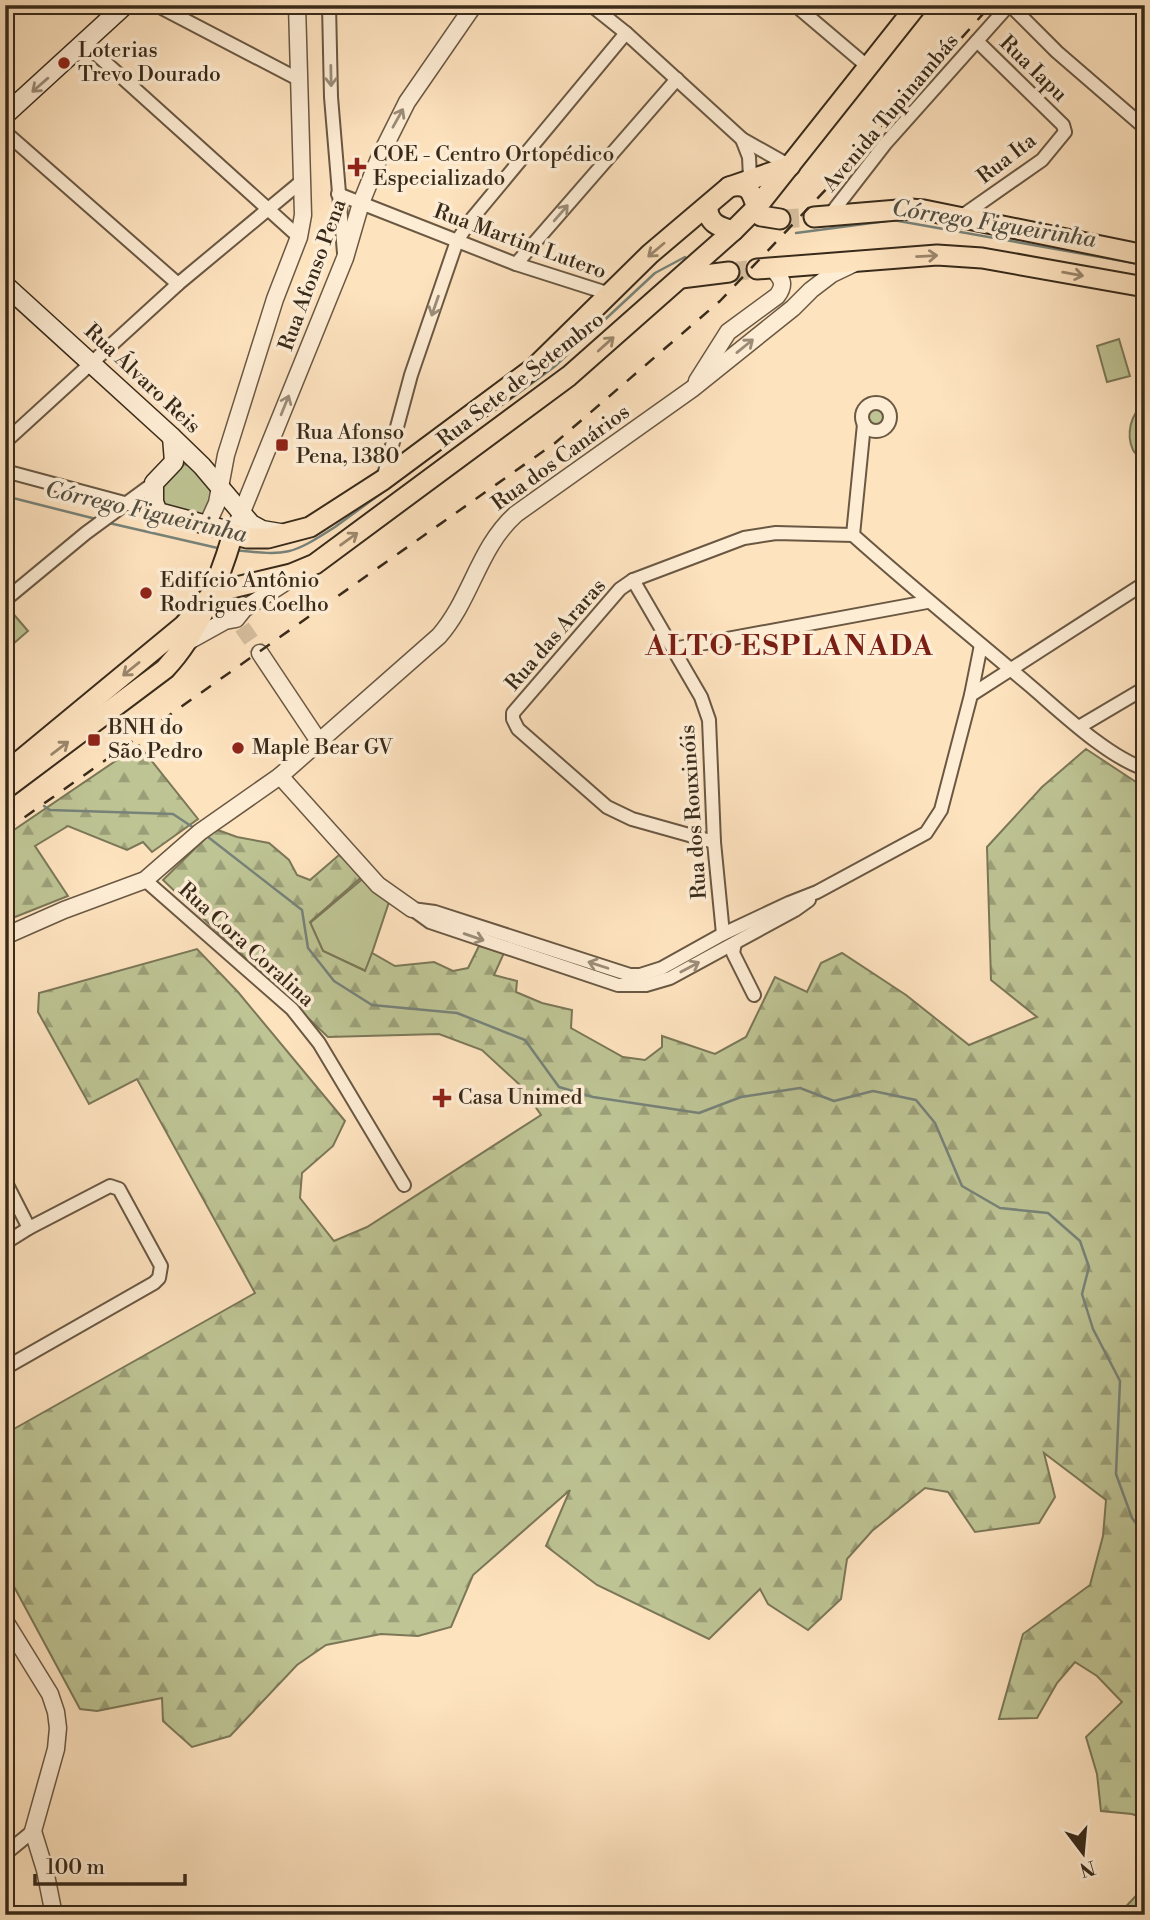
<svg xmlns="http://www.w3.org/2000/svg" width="1150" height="1920" font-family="'Libre Bodoni',serif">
<defs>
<pattern id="forest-firs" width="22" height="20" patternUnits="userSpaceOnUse" patternTransform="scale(1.75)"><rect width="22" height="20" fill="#bec494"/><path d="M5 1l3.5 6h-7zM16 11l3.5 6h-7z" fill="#9b9f78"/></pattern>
</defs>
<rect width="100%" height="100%" fill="#fee3bf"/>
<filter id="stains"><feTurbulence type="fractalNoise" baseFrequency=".00286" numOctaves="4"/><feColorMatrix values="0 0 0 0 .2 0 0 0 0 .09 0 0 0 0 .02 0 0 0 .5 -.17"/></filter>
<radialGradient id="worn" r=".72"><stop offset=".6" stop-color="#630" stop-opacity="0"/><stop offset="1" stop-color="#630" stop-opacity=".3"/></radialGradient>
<g fill="#bec494" stroke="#7b7757" stroke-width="2">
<path d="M1119,339L1130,376L1107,382L1097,346Z"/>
<circle cx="876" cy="417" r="12"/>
<path d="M174,463L197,466L219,489L207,522L156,511L152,492Z"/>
<path d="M10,610L28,631L5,651V614Z"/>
<path d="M366,876L390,899L366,971L323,951L310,923Z"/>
</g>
<g fill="url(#forest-firs)" stroke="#7b7757" stroke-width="2">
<path d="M1145,404V463C1141,459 1136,455 1133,450C1126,435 1130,413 1145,404Z"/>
<path d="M139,745L198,819L152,852L143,842L127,850L68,826L35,846L68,896L5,921V836Z"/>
<path d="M1086,749L1145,788V1819L1132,1814L1101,1811L1097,1774L1086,1737L1122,1702L1097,1676L1075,1662L1057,1683L1037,1718L999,1719L1023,1634L1090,1585L1103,1536L1106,1500L1044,1453L1055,1497L1039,1523L975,1532L948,1492L925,1488L872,1531L847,1559L841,1599L808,1630L768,1604L760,1589L709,1639L597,1585L546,1546L570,1490L473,1575L451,1627L418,1636L381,1634L326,1645L297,1665L230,1736L192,1747L163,1721L162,1698L97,1711L80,1709L5,1570V1434L255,1293L137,1079L89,1104L38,1012L39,993L197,949L238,992L345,1121L333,1146L302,1173L300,1198L334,1241L367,1227L541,1115L521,1086L482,1050L439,1034L328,1037L163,880L215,829L237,837L269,843L289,860L297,875L310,880L339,855L364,875L310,922L323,951L365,971L372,953L395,966L434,962L453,971L468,968L479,946L504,953L494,975L517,981L516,992L542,1003L572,1010L571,1028L623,1057L645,1060L662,1047V1036L715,1054L746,1037L775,977L807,992L821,963L842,953L906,995L969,1045L1037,1017L991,980L987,847L1042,787Z"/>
<path d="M1145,1886V1915H1118Z"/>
</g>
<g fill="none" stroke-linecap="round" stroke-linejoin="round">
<g stroke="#778279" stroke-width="2.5">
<path d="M893,220L1145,265"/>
<path d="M796,233L887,221"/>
<path d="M5,496L96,519"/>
<path d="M109,523L222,549"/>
<path d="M235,550C288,556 291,555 335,527L554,367L655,273L685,257"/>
<path d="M44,806L50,810L173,814L194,828"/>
<path d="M208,837L302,910L308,948L334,981L372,1005L457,1013L525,1040L559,1087L593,1097L699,1113L741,1097L800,1088L834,1101L873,1091L916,1100L935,1123L962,1186L1000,1208L1048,1213L1080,1241L1089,1267L1082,1294L1093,1329L1120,1381L1116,1474L1132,1518L1145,1535"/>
</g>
<path stroke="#d6be9e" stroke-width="16" stroke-dasharray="16 8" stroke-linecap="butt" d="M242,627L260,653"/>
<g stroke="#d6be9e" stroke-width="19" stroke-dasharray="19 10" stroke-linecap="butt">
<path d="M780,219L814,217"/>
<path d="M729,272L757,269"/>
</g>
<defs>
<g id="minor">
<path d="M156,5L298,79"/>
<path d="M329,5L331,97L344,253"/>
<path d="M591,5L626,33L742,139L790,166"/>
<path d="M795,5L867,66"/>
<path d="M1010,5L1057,52L1145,128"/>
<path d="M85,44L299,237"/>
<path d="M5,132L178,284"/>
<path d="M742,139L749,157L750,178"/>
<path d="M338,194L516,264L610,294"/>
<path d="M830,215L885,144L1009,5"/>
<path d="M962,216L1042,160L1065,132L1063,125L977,41"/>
<path d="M516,264L677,79"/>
<circle cx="876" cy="417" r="14"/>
<path d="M5,442L178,284L302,181"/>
<path d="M5,471L158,512"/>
<path d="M383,479L411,375L457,241L470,221L626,33"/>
<path d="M853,535L864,424"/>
<path d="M633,580L701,697L709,720L714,842L723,934"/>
<path d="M5,600L86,533L154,483"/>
<path d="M673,649L927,602"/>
<path d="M971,695L981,645"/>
<path d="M1079,727L1145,688"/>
<path d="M714,842L632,819L607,807L518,729L513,719V713L620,589L633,580L744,538L776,533L853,535C910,586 970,635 1028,684C1060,711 1106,756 1145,769"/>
<path d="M145,880L292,1009L319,1043L404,1185"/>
<path d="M412,909L435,912L630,975H640L662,968L723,934L789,903L817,892L926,833L941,810L971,695L1145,583"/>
<path d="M412,909L430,922L618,985H646L670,978L795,910L809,900"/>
<path d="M735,943L733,953L754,995"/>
<path d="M5,1181L29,1228"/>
<path d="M5,1243L29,1228L110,1186L119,1189L161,1266L159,1278L154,1283L5,1368"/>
<path d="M5,1854L33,1831"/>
</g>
<g id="tertiary">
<path d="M697,381L728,332L777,296C786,284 782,279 773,269"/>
<path d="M207,525L217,503L226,455L275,299L299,237L303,215L297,5"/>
<path d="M233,534L345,258L361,203L380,156L407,102L474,5"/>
<path d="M189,641L225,621L236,619L244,609L295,576"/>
<path d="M260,653L320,743"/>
<path d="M280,776L378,885L412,909"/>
<path d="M5,936L64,910L145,880L200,832L280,776L439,636C472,598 478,548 516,514L692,389L793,308L811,290L832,274L853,264"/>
<path d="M5,1621L50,1694L56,1712L58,1728L56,1749L33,1831L45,1870L54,1915"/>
</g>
<g id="secondary">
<path d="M5,115L125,5"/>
<path d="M5,285L172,437L202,466L251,524L262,530L280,533"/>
<path d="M172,437L174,462L154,483V502L158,512L222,529L233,534"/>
</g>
<g id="primary">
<path d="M729,187C756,181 751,201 761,216L780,219"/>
<path d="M708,206C707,223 719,227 733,231"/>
<path d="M814,217L910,209L924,210L1145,255"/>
<path d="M757,269L937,255L982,258L1145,287"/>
<path d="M681,278L729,272"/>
<path d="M5,773L184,625L209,597L228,589L291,574L315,564L569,376L733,231L756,208L917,5"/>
<path d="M5,789L165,669C199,633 219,581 233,534L247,538H268L310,527L383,480L535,367L650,254L729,187L790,166"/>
</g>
</defs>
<use href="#minor" stroke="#6a5843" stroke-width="16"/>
<use href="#tertiary" stroke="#6a5843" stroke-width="19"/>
<use href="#secondary" stroke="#382a1a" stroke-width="21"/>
<use href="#primary" stroke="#382a1a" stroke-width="23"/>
<use href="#minor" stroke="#feedd5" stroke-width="12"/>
<use href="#tertiary" stroke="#feedd5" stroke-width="16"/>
<use href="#secondary" stroke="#feedd5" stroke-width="18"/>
<use href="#primary" stroke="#fee3bf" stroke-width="19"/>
<path stroke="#382a1a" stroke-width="2.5" stroke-dasharray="12 12" stroke-linecap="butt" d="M5,831L555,443L720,301L833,182L991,5"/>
</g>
<defs><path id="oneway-shaft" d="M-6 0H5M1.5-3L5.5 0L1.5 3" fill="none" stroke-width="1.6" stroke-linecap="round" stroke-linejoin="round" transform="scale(1.75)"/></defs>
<g stroke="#9b8c78">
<use href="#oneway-shaft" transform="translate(331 76) rotate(89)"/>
<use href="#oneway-shaft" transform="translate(40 85) rotate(139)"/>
<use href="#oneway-shaft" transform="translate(398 118) rotate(-61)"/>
<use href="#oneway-shaft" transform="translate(561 213) rotate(-49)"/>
<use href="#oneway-shaft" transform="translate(435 306) rotate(109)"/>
<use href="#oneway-shaft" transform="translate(745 346) rotate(-39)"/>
<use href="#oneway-shaft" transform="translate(285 405) rotate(-68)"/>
<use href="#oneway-shaft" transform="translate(474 937) rotate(19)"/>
<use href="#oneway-shaft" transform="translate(598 965) rotate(-162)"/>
<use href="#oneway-shaft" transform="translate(690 967) rotate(-28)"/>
</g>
<g stroke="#9b866c">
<use href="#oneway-shaft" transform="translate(656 250) rotate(140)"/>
<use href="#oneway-shaft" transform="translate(927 256) rotate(-3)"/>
<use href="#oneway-shaft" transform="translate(1073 274) rotate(10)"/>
<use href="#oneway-shaft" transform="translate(606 344) rotate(-42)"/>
<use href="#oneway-shaft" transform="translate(349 539) rotate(-36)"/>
<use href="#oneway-shaft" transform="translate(131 669) rotate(141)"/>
<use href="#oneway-shaft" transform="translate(60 748) rotate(-37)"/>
</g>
<g fill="#8f2418" stroke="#feedd5" stroke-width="2.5">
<circle cx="64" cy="63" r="7"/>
<path d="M353.5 156.5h7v7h7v7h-7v7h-7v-7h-7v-7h7z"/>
<rect x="275" y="438" width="14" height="14" rx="3.5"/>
<circle cx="146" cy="593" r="7"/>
<rect x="87" y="733" width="14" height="14" rx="3.5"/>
<circle cx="238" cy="748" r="7"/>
<path d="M438.5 1087.5h7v7h7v7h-7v7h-7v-7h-7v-7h7z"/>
</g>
<g text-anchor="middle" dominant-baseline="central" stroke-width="7" stroke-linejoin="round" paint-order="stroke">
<g font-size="21" fill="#382a1a" stroke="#feedd5" text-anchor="start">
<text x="78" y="51">Loterias<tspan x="78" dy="24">Trevo Dourado</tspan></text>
<text x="373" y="155">COE - Centro Ortopédico<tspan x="373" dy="24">Especializado</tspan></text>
<text x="296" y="433">Rua Afonso<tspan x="296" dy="24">Pena, 1380</tspan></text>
<text x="160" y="581">Edifício Antônio<tspan x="160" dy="24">Rodrigues Coelho</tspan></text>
<text x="108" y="728">BNH do<tspan x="108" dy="24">São Pedro</tspan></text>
<text x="252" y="748">Maple Bear GV</text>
<text x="458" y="1098">Casa Unimed</text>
</g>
<g font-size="21" fill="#382a1a" stroke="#feedd5">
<text transform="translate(1033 69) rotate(44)">Rua Iapu</text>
<text transform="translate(891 113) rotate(-50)">Avenida Tupinambás</text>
<text transform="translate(1007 159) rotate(-38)">Rua Ita</text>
<text transform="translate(520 242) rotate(20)">Rua Martim Lutero</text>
<text transform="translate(313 275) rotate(-70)">Rua Afonso Pena</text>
<text transform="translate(142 379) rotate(43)">Rua Álvaro Reis</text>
<text transform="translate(521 380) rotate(-38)">Rua Sete de Setembro</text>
<text transform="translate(561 458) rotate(-36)">Rua dos Canários</text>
<text transform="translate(556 635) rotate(-49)">Rua das Araras</text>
<text transform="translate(694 812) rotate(-94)">Rua dos Rouxinóis</text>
<text transform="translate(246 945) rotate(42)">Rua Cora Coralina</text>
</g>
<g font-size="23" font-style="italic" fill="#524f42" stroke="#feedd5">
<text transform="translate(994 224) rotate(9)">Córrego Figueirinha</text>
<text transform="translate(146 512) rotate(13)">Córrego Figueirinha</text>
</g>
<g font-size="28" font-weight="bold" letter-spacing="2" fill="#7a1f14" stroke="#feedd5">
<text x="790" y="646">ALTO ESPLANADA</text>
</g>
</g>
<rect width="1150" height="1920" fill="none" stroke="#fee3bf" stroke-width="28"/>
<rect x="7" y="7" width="1136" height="1906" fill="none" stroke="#382a1a" stroke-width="3.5"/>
<rect x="14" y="14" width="1122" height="1892" fill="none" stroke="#382a1a" stroke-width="2"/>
<g transform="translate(1083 1853) rotate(164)" stroke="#feedd5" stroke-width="5" paint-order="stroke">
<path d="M0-5L12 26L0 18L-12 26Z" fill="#382a1a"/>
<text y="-10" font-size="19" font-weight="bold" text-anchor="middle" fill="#382a1a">N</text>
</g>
<path d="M35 1874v10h150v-10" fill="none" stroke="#382a1a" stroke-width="3.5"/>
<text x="46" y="1874" font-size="21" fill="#382a1a" stroke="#feedd5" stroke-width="5" paint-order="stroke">100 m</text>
<rect width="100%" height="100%" filter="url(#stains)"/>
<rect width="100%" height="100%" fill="url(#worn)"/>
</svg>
